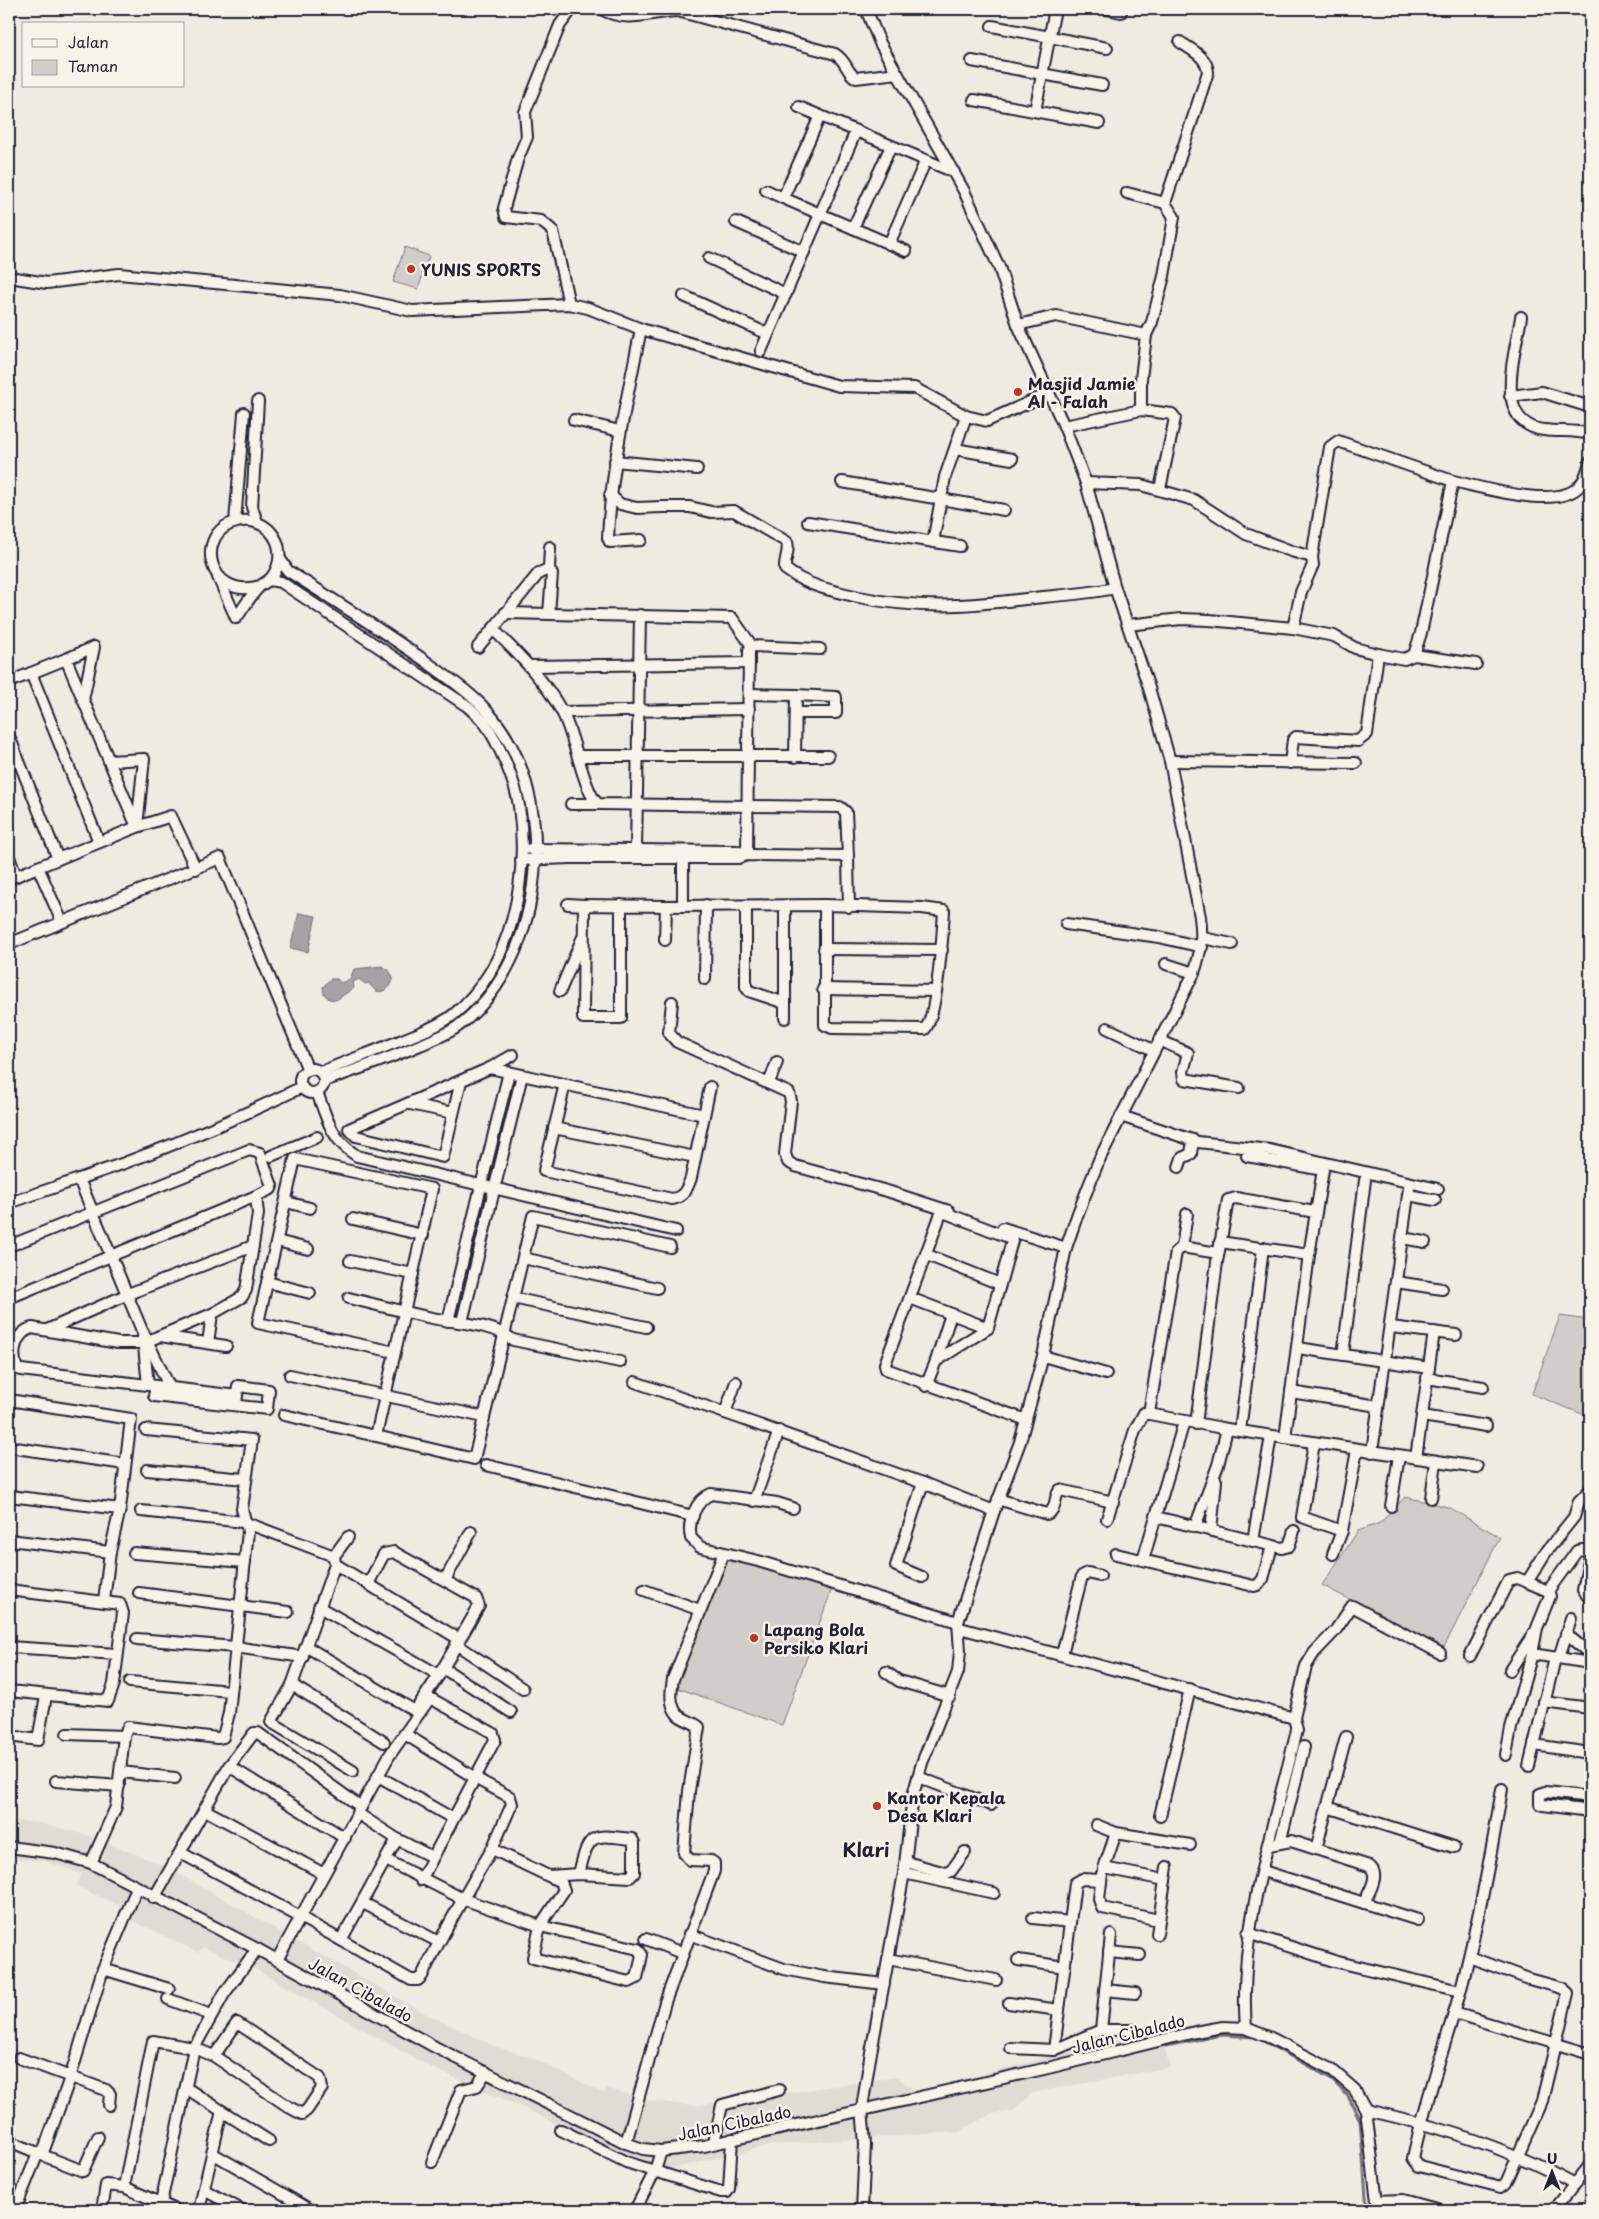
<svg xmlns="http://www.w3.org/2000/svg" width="1599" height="2219" font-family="'Playpen Sans',sans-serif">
<rect width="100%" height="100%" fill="#eeebe1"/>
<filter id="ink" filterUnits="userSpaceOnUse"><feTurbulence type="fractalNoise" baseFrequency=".02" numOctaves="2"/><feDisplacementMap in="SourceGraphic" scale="10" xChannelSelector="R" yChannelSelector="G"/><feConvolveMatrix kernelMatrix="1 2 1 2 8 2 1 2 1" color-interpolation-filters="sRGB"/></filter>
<g filter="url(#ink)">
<path fill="#dfdcd4" d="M9,1820L39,1823L87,1835L163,1865L426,2014L492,2045L535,2059L605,2094L607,2088L646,2100L695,2106L897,2077L916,2091L1159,2029L1170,2067L1032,2093L1013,2111L990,2114L959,2132L772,2145L671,2169L634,2162L524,2108L432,2068L258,1971L204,1947L198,1952L119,1914L121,1906L76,1886L82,1874L45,1861L9,1858Z"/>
<g fill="#d1cdc9" stroke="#7a7882">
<path d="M405,247L429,256L418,289L393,282Z"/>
<path d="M1560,1316L1588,1320L1590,1316V1417L1532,1394Z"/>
<path d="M1405,1497L1448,1507L1500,1537L1443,1649L1322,1585L1358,1531L1380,1523Z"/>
<path d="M725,1555L832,1589L782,1725L675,1687Z"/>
</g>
<g fill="#a6a3a6" stroke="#716f7b">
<path d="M299,913L316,916L308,952L290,948Z"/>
<path d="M382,966L389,970L393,978C392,987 386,993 376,991L368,983L365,984L359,979L353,982L354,988L336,1000L329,999L324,994L323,987L330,979H337L341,983L350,979L354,969Z"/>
</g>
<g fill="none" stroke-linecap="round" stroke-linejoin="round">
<g stroke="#716f7b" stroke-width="3">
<path d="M1166,2046L1221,2035L1256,2037L1330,2078L1348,2096L1360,2120L1367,2210"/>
<path d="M488,2080L549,2110"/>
<path d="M778,2135L823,2124"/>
</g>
<defs>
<g id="minor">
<path d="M601,9C628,24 649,12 678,11L835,54C847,61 846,72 856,78L897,73"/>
<path d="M1107,9L1121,12"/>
<path d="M992,26L1107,48"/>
<path d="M972,61L1102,85"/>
<path d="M974,100L1099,123"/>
<path d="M799,107L954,172"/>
<path d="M1035,111L1055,9"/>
<path d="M820,116L783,198L906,251"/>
<path d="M766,190L783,198"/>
<path d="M1127,193L1165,203L1174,217L1164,276L1152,322L1146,335L1141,379V410"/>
<path d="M1165,203L1208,72C1207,57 1192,50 1180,42"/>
<path d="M736,222L804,252"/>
<path d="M853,228L891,146"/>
<path d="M889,244L926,160"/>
<path d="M709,258L786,294"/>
<path d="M9,277L47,283L119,274L340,295L412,311L569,304L588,308L641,329L839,386L914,388L966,416L987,421L1048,394"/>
<path d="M684,296L768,334"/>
<path d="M569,304L553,231L541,221L506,217L504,208L518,158L527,137L525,112L560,25L572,9"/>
<path d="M1521,317C1516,352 1491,423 1544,430C1560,432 1574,430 1590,434"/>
<path d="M1018,325L1056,316L1146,335"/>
<path d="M641,329C627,398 611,467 608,538L610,542L641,540"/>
<path d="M761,351L856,131"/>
<path d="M1510,396L1542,392L1590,407"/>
<path d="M574,420L620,431"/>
<path d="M1064,426L1141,410L1172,414L1175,418L1160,489"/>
<path d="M955,449L1012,459"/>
<path d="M615,461L697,469"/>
<path d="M842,482L1004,510"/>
<path d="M1086,483L1141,485L1194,500L1246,534L1291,551L1312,557L1313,565L1301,592L1293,628"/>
<path d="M610,495L620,504L637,508L662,507H690L711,512L734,511L787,542C790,552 784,558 785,569C807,586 832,591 859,597C926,611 976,605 1043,597C1067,595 1091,593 1115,588"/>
<path d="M235,522L244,413"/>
<path d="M257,522L252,507L258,401"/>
<path d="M808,522L960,546"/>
<path d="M933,542L945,477L966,416"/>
<path d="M1312,557L1330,447L1338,441L1453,481"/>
<path d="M280,559L288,571C334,600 380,629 424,660C445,676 468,690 486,710C562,791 548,961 457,1027C446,1035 432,1040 420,1045C388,1059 356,1070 324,1081"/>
<path d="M549,569L550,547"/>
<path d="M218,577L236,618C244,608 250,596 259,587C263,583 268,582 271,578C283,563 282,543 269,530C260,522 248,519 237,522C194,531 206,601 260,586"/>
<path d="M269,580L281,582L467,706C473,711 479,717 484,722C498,741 516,783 519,806C529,879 513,966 453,1015C439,1026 419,1033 402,1040C375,1051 348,1061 321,1072"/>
<path d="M505,613L732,618L752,646L749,650L747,855L737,851L530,849"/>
<path d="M1128,625L1181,619L1209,620L1293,628L1334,636L1355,648L1378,654L1404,659L1414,655L1421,633L1453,481C1481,487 1561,512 1581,484C1586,478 1588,469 1590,462"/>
<path d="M752,646L820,649"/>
<path d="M478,647L493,629"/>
<path d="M1414,655L1476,664"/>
<path d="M66,659L94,647L83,700"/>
<path d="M530,666L749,663"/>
<path d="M31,673L99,842"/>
<path d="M9,682L66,659L137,827L171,816L196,869"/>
<path d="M749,694L796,695L795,757"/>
<path d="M796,695L836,697V713H796"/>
<path d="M562,712L749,709"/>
<path d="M9,736L58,859"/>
<path d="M579,756H828"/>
<path d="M1170,761L1356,763"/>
<path d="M1290,763L1293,740L1296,737L1358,741L1367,734L1378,654"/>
<path d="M571,804H598"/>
<path d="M636,851L640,615"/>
<path d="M683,852V906"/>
<path d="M848,856L849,907"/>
<path d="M9,857L16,876"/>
<path d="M521,860L570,858H738L747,855L848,856L846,812L840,807L598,804C584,793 574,733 562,712C544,679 518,654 493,629L539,573L549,569L552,574L549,614"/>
<path d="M9,879L38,867"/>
<path d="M568,904L584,905"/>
<path d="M621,905V1018H583L584,905L666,906"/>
<path d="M746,906V987L749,991L785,1003"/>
<path d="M62,922L38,867L137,827L144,759L109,761"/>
<path d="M1066,924L1159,937L1202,947"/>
<path d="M1203,938L1232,944"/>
<path d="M665,940L666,906L825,905L922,908L944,911C943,932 937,1016 925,1029L832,1028L825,1025V905"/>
<path d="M9,944L220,858L308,1070"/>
<path d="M824,949L942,950"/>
<path d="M1166,964L1194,973"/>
<path d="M705,979L706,905"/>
<path d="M823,989L935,991"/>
<path d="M560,991L582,939"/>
<path d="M672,1002L669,1033L677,1042L789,1093L791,1101L785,1154L788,1162L795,1166L887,1191L949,1211"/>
<path d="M785,1018V907"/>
<path d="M1107,1028L1153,1050"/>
<path d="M1159,1040L1188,1053L1183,1072L1184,1079L1239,1088"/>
<path d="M490,1068L513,1055"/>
<circle cx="312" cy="1081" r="12"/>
<path d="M461,1081L443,1157L356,1136L349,1129L490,1068L704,1115"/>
<path d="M769,1083L777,1062"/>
<path d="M565,1084L544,1171L672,1199C684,1197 687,1189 691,1178L710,1087"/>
<path d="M317,1092C327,1119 331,1139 357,1156L676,1231"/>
<path d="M410,1104L453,1113"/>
<path d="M1121,1116L1198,1142L1270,1150L1438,1189"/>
<path d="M554,1128L695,1157"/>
<path d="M271,1156L317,1137"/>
<path d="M1247,1156L1323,1170L1309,1255L1285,1438"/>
<path d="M1179,1167L1182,1158L1191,1154L1193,1140"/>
<path d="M79,1179C156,1153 230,1122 302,1087"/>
<path d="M1408,1195L1435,1200"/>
<path d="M286,1202L310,1208"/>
<path d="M9,1203L79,1179L141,1328L170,1388L169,1397"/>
<path d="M353,1219L423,1235"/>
<path d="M1003,1228L1066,1248"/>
<path d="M1402,1238L1425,1242"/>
<path d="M277,1241L308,1249"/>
<path d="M1220,1242L1309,1255"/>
<path d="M9,1246L249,1150L260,1153L272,1186L271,1189L256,1196"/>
<path d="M1182,1247L1187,1214"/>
<path d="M927,1255L1000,1284"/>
<path d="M523,1258L657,1288"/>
<path d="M350,1261L413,1274"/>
<path d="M267,1282L310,1293"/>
<path d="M1396,1282L1442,1289"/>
<path d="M9,1298L256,1196L258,1214L246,1290L242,1297L212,1314L143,1343H118L32,1328C15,1333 11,1353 17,1369L21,1370L156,1386"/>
<path d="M349,1298C377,1305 404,1312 432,1318C458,1323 491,1323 513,1340L620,1362"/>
<path d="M513,1298L646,1327"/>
<path d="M910,1298L988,1328"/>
<path d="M448,1321L509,1072"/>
<path d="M462,1322L522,1075"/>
<path d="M1391,1327L1456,1335"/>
<path d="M47,1330L128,1294L253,1246"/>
<path d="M160,1336L226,1346"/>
<path d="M143,1337L148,1385"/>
<path d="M208,1343L212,1314"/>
<path d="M1298,1348L1429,1368"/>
<path d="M1343,1355L1365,1180"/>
<path d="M1043,1356L1106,1374"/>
<path d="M936,1361L951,1314"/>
<path d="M290,1375L484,1417"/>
<path d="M1427,1378L1483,1387"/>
<path d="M635,1382L725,1413"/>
<path d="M736,1382L725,1413L923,1483L994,1511"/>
<path d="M926,1386L936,1361L988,1328L1012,1241L1011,1238L943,1212L940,1216L885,1364L886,1369L1026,1420"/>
<path d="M1291,1392L1378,1406"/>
<path d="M9,1400L131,1419L120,1509L110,1552L104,1601"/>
<path d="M236,1405L238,1386L269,1390L267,1409L154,1396L156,1386L237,1396"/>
<path d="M1149,1413L1176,1252L1182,1247L1218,1253"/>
<path d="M284,1415L376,1436L432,1189L295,1159L258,1323L395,1352"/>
<path d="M1422,1416L1486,1426"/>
<path d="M1196,1424L1217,1262L1228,1200L1236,1198L1315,1212"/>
<path d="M1240,1431L1263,1248"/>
<path d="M376,1436L474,1459L533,1216L670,1247"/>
<path d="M1314,1443L1302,1517L1342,1531"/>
<path d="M9,1447L125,1464"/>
<path d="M1372,1452L1409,1188"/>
<path d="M1416,1458L1434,1332"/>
<path d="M486,1465L693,1516"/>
<path d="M147,1470L245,1479"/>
<path d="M9,1496L120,1509"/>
<path d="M1431,1498L1436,1462"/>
<path d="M998,1499L1047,1514C1058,1509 1053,1497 1060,1490L1113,1502"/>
<path d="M754,1501L779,1431"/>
<path d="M1391,1506L1399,1456"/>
<path d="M793,1508L777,1503L711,1494C696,1500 687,1522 691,1538L700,1547L758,1561L958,1622"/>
<path d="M141,1511L244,1522L334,1556L335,1564L292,1685L384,1742"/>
<path d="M1156,1517L1282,1548L1289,1546L1294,1531"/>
<path d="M1107,1519L1135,1430L1144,1413L1227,1429L1477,1467"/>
<path d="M1195,1527L1218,1465L1227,1429"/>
<path d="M1211,1531L1216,1481"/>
<path d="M9,1540L110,1552"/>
<path d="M1253,1541L1271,1436"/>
<path d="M134,1553L245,1562"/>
<path d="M1116,1554L1254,1586L1258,1585L1263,1579L1272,1546"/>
<path d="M1333,1554L1342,1531L1357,1450"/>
<path d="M334,1556L348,1537"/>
<path d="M1143,1560L1184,1422"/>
<path d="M922,1577L896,1566L923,1483"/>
<path d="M445,1580L471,1532"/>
<path d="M368,1584L459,1639"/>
<path d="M9,1590L120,1604L123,1613L114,1684L108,1701L9,1691"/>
<path d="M644,1590L700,1610"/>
<path d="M1548,1591L1577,1551L1583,1550L1588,1552L1590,1557L1583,1590L1590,1599"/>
<path d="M139,1593L288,1612"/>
<path d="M319,1607L439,1675"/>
<path d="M960,1628L1294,1718"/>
<path d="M1566,1634L1590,1654"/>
<path d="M137,1639L235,1647L303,1657"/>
<path d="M456,1644L523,1689"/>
<path d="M9,1647L117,1654"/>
<path d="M307,1647L415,1711L439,1675L479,1606L476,1598L394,1552L384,1554L368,1584L335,1564"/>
<path d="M1062,1654L1082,1576L1088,1573L1100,1576"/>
<path d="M1532,1654L1590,1663"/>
<path d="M1470,1656L1509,1580L1517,1578L1527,1582"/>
<path d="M1559,1658L1571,1618"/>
<path d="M443,1668L511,1712"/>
<path d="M1510,1670L1534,1633"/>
<path d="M886,1672L899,1681L950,1696"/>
<path d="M130,1682L230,1691"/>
<path d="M292,1685L271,1722L353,1771"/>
<path d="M1544,1702L1590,1708"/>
<path d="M67,1734L124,1736"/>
<path d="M405,1734L475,1778L510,1797L512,1804L492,1849"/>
<path d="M9,1736L38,1740L46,1696"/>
<path d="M1534,1745L1590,1753"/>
<path d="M1506,1755L1511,1728L1532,1654L1537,1628L1550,1596L1548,1591L1527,1582L1546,1552L1574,1517L1579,1501L1590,1490"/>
<path d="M229,1766L345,1838"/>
<path d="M1529,1766L1555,1658"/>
<path d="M121,1772L175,1778"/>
<path d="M378,1776L452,1818"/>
<path d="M918,1777L991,1805"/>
<path d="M56,1781L119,1786"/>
<path d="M1590,1797L1546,1792L1540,1794V1804L1543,1805L1590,1811"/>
<path d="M1327,1807L1454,1847"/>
<path d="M205,1810L324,1874"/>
<path d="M357,1813L397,1839L432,1857"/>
<path d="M1160,1816L1190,1689"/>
<path d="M1096,1825L1116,1833L1190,1845"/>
<path d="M1116,1833L1104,1868L1165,1880"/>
<path d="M1280,1843L1304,1747"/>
<path d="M9,1847L55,1853L91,1863L257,1949L435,2047L626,2143L643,2149L661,2151L704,2146L1048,2068L1195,2032L1223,2027L1246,2028L1271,2038L1331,2069L1355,2090L1366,2110L1378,2210"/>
<path d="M1316,1849L1346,1737"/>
<path d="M181,1853L300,1917L411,1980H418L422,1976C443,1933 467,1891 492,1849L561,1882L564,1890L540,1926L533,1958L629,1982L637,1978L642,1955L638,1949L540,1926L463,1899L386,1860"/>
<path d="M906,1862L946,1873L951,1871L965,1852"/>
<path d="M91,1863L116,1807L124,1736L128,1727L217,1738L223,1737L229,1713L248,1531L242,1509L252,1440L146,1430"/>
<path d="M1263,1871L1364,1903C1369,1892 1381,1874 1369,1866L1291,1841L1269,1845"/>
<path d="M904,1873L994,1893"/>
<path d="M1102,1874L1099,1899L1102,1908L1159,1920"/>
<path d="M549,1876L579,1874L630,1877L634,1873V1843L632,1839C591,1834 589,1832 579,1874"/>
<path d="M154,1898L229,1766L254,1733H258L361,1807"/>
<path d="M363,1903L439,1942"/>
<path d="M1364,1903L1418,1920"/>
<path d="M1033,1918L1070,1922"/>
<path d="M1248,1933L1334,1961L1460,1991"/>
<path d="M689,1934L784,1969L824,1977L884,1984"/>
<path d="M1157,1934L1167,1867"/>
<path d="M646,1939L682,1953"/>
<path d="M341,1940L397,1839"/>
<path d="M1109,1952L1140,1955"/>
<path d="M1469,1957L1529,1979L1562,1988L1568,1993L1542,2101L1506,2183L1501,2187L1419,2166L1413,2158C1425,2101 1445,2046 1461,1989C1478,1923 1491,1856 1502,1789"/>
<path d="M888,1959L996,1980"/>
<path d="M277,1960L389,1756L430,1698L493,1733L495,1740L421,1880"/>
<path d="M1018,1960L1065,1967"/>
<path d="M103,1969L169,1989"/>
<path d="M1105,1990L1135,1993"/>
<path d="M168,1999L211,2015"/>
<path d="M1009,2003L1059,2010"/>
<path d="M1454,2013L1590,2054"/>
<path d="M1246,2028C1238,1926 1274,1828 1297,1730L1294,1718L1306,1666L1314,1653L1335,1631L1352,1606L1440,1653"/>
<path d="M1101,2030H1135"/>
<path d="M1011,2048L1054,2050L1075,1883L1082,1879L1101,1880"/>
<path d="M1054,2050L1101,2030L1111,1935"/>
<path d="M19,2058L106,2090L110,2094L109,2105"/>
<path d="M186,2088L269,2141"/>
<path d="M1366,2110C1439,2126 1509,2148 1575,2184"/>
<path d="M561,2130L626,2162L721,2192H727L729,2189L732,2139"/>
<path d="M9,2141L38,2153"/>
<path d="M626,2143L665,2002L714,1871V1863L711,1861L690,1860L684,1853L689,1791L699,1727C694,1722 684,1720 678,1715C669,1705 671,1691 673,1679L724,1553"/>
<path d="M714,2143L722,2105L779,2090"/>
<path d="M212,2153L311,2210"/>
<path d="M42,2155L83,2171L98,2137"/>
<path d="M432,2162L461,2090L477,2086L486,2072"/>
<path d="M124,2187L153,2041L194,2048L214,2056L289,2107L302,2114L307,2110L322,2088L320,2078L237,2023L214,2056"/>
<path d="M204,2190L242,2210"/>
<path d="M1377,2201L1403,2200L1440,2210"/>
<path d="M161,2203L194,2048L224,1994L257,1949"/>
<path d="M15,2210L38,2153L42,2155L70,2078L103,1969L137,1888"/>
<path d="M102,2210L106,2185L124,2187L176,2210"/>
<path d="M199,2210L222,2111"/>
<path d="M635,2210L655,2171L661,2151"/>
<path d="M862,2210L865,2144L862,2108L870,2058L904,1873L913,1795L922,1763L958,1672L960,1651L958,1622L994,1511L1020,1442L1043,1356L1066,1248L1078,1213L1099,1160L1194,973C1201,951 1203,940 1200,917L1170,761L1149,688L1115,588L1086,483L1064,426L1018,325L999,267L964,191L880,43L866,9"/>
<path d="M1554,2210L1590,2165"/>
</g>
</defs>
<use href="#minor" stroke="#22223b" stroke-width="14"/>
<use href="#minor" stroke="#f7f3e8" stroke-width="10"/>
</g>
</g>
<g fill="#c8321e" stroke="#f7f3e8" stroke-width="2">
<circle cx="411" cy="269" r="5"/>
<circle cx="1018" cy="392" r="5"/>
<circle cx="754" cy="1638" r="5"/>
<circle cx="877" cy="1806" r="5"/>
</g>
<g text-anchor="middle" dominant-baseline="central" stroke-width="5" stroke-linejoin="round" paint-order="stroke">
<g font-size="16" font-weight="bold" fill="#22223b" stroke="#f7f3e8" text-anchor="start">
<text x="421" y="269">YUNIS SPORTS</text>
<text x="1028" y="383">Masjid Jamie<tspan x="1028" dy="18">Al - Falah</tspan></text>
<text x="764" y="1629">Lapang Bola<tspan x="764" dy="18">Persiko Klari</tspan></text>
<text x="887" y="1797">Kantor Kepala<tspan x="887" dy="18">Desa Klari</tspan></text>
</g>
<g font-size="16" fill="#22223b" stroke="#f7f3e8">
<text transform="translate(361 1989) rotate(29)">Jalan Cibalado</text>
<text transform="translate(1128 2033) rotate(-14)">Jalan Cibalado</text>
<text transform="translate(734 2122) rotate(-12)">Jalan Cibalado</text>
</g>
<g font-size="19" font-weight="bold" fill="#22223b" stroke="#f7f3e8">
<text x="866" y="1849">Klari</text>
</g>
</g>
<rect width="1599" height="2219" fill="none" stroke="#f7f3e8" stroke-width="30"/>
<rect x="15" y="15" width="1569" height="2189" fill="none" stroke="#22223b" stroke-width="2" filter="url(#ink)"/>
<rect x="22" y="22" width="162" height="65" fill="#f7f3e8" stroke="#a29fa3"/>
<rect x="32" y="39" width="25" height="8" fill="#f7f3e8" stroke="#a29fa3"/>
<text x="68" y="48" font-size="15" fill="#22223b">Jalan</text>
<rect x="32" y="60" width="25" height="15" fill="#d1cdc9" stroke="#a29fa3"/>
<text x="68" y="72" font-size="15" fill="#22223b">Taman</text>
<g transform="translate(1552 2172)" stroke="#f7f3e8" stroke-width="4" paint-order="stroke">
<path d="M0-4L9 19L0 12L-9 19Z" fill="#22223b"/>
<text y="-8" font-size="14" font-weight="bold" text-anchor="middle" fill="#22223b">U</text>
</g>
</svg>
